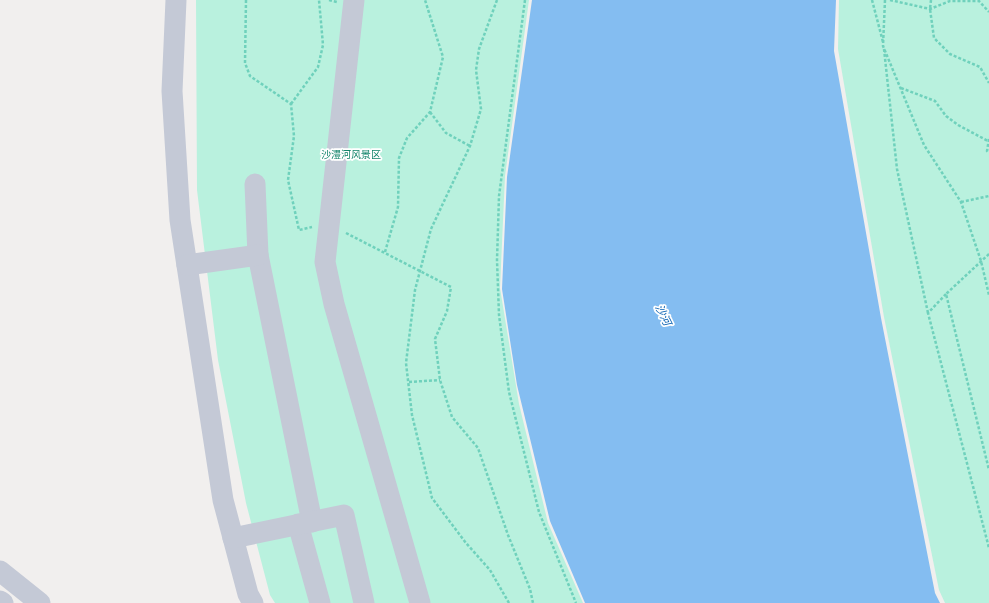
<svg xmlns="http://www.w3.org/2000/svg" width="989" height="603" font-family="'Nunito Sans','Noto Sans SC',sans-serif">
<rect width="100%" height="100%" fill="#f1efee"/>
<g fill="#b9f1de">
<path d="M196,0H529L505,176L500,288L519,404L548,523L583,603H275L270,595L246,503L218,360L197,190Z"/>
<path d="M839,0H989V603H945L939,590L884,317L838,49Z"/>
</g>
<path fill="#84bdf1" d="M532,0H836L834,51L881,318L935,593L940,603H585L550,521L517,385L502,289L507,177Z"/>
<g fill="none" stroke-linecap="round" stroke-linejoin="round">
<g stroke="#6fd1bc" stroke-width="2.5" stroke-dasharray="3 2" stroke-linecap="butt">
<path d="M246,0L245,63L250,76L291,104L294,136L288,180L299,230L312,227"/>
<path d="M329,0L337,2"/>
<path d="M497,0L479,49L476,70L481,109L470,146L431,229L415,290L406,363L412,415L432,498L466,543L490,570L509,603"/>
<path d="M525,0L499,196L497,260L499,315L509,392L539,512L576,603"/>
<path d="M872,0L883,42"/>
<path d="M885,0L883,46L924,145L961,202L981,261L989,295"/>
<path d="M890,0L930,9L950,1H979L989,12"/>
<path d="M931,0L930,9L934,38L950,54L980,67L989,83"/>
<path d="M884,49L897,169L928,313"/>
<path d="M901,88L935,101L946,116L958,125L988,141"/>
<path d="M291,104L318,67L323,45L319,0"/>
<path d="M430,112L446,133L470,146"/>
<path d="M989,139L987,151L989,153"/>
<path d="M961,202L989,196"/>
<path d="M346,233L451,287L447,311L435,339L440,380L452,417L478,448L508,535L530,589L533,603"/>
<path d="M385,252L398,207L399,158L407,138L430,112L443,57L425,0"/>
<path d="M989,254L946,294L989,470"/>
<path d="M946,294L928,313L989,548"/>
<path d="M409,382L440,380"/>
</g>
<g stroke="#c4c9d6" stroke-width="21">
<path d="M176,0L172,91L180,220L223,500L248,594L253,603"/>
<path d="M354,0L325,262L334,304L420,603"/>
<path d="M255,184L258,255L312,522"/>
<path d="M187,265L258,255"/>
<path d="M298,524L320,603"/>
<path d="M233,538L344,515L364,603"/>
<path d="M0,571L40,603"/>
<path d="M0,601L3,603"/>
</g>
</g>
<g text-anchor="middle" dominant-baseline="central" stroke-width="3.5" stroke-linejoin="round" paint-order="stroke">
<g font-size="10" fill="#118369" stroke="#fff">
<text x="351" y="155">沙澧河风景区</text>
</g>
<g font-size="11" font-style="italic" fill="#045eb1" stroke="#fff">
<text transform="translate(663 315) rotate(64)">沙河</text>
</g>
</g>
</svg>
